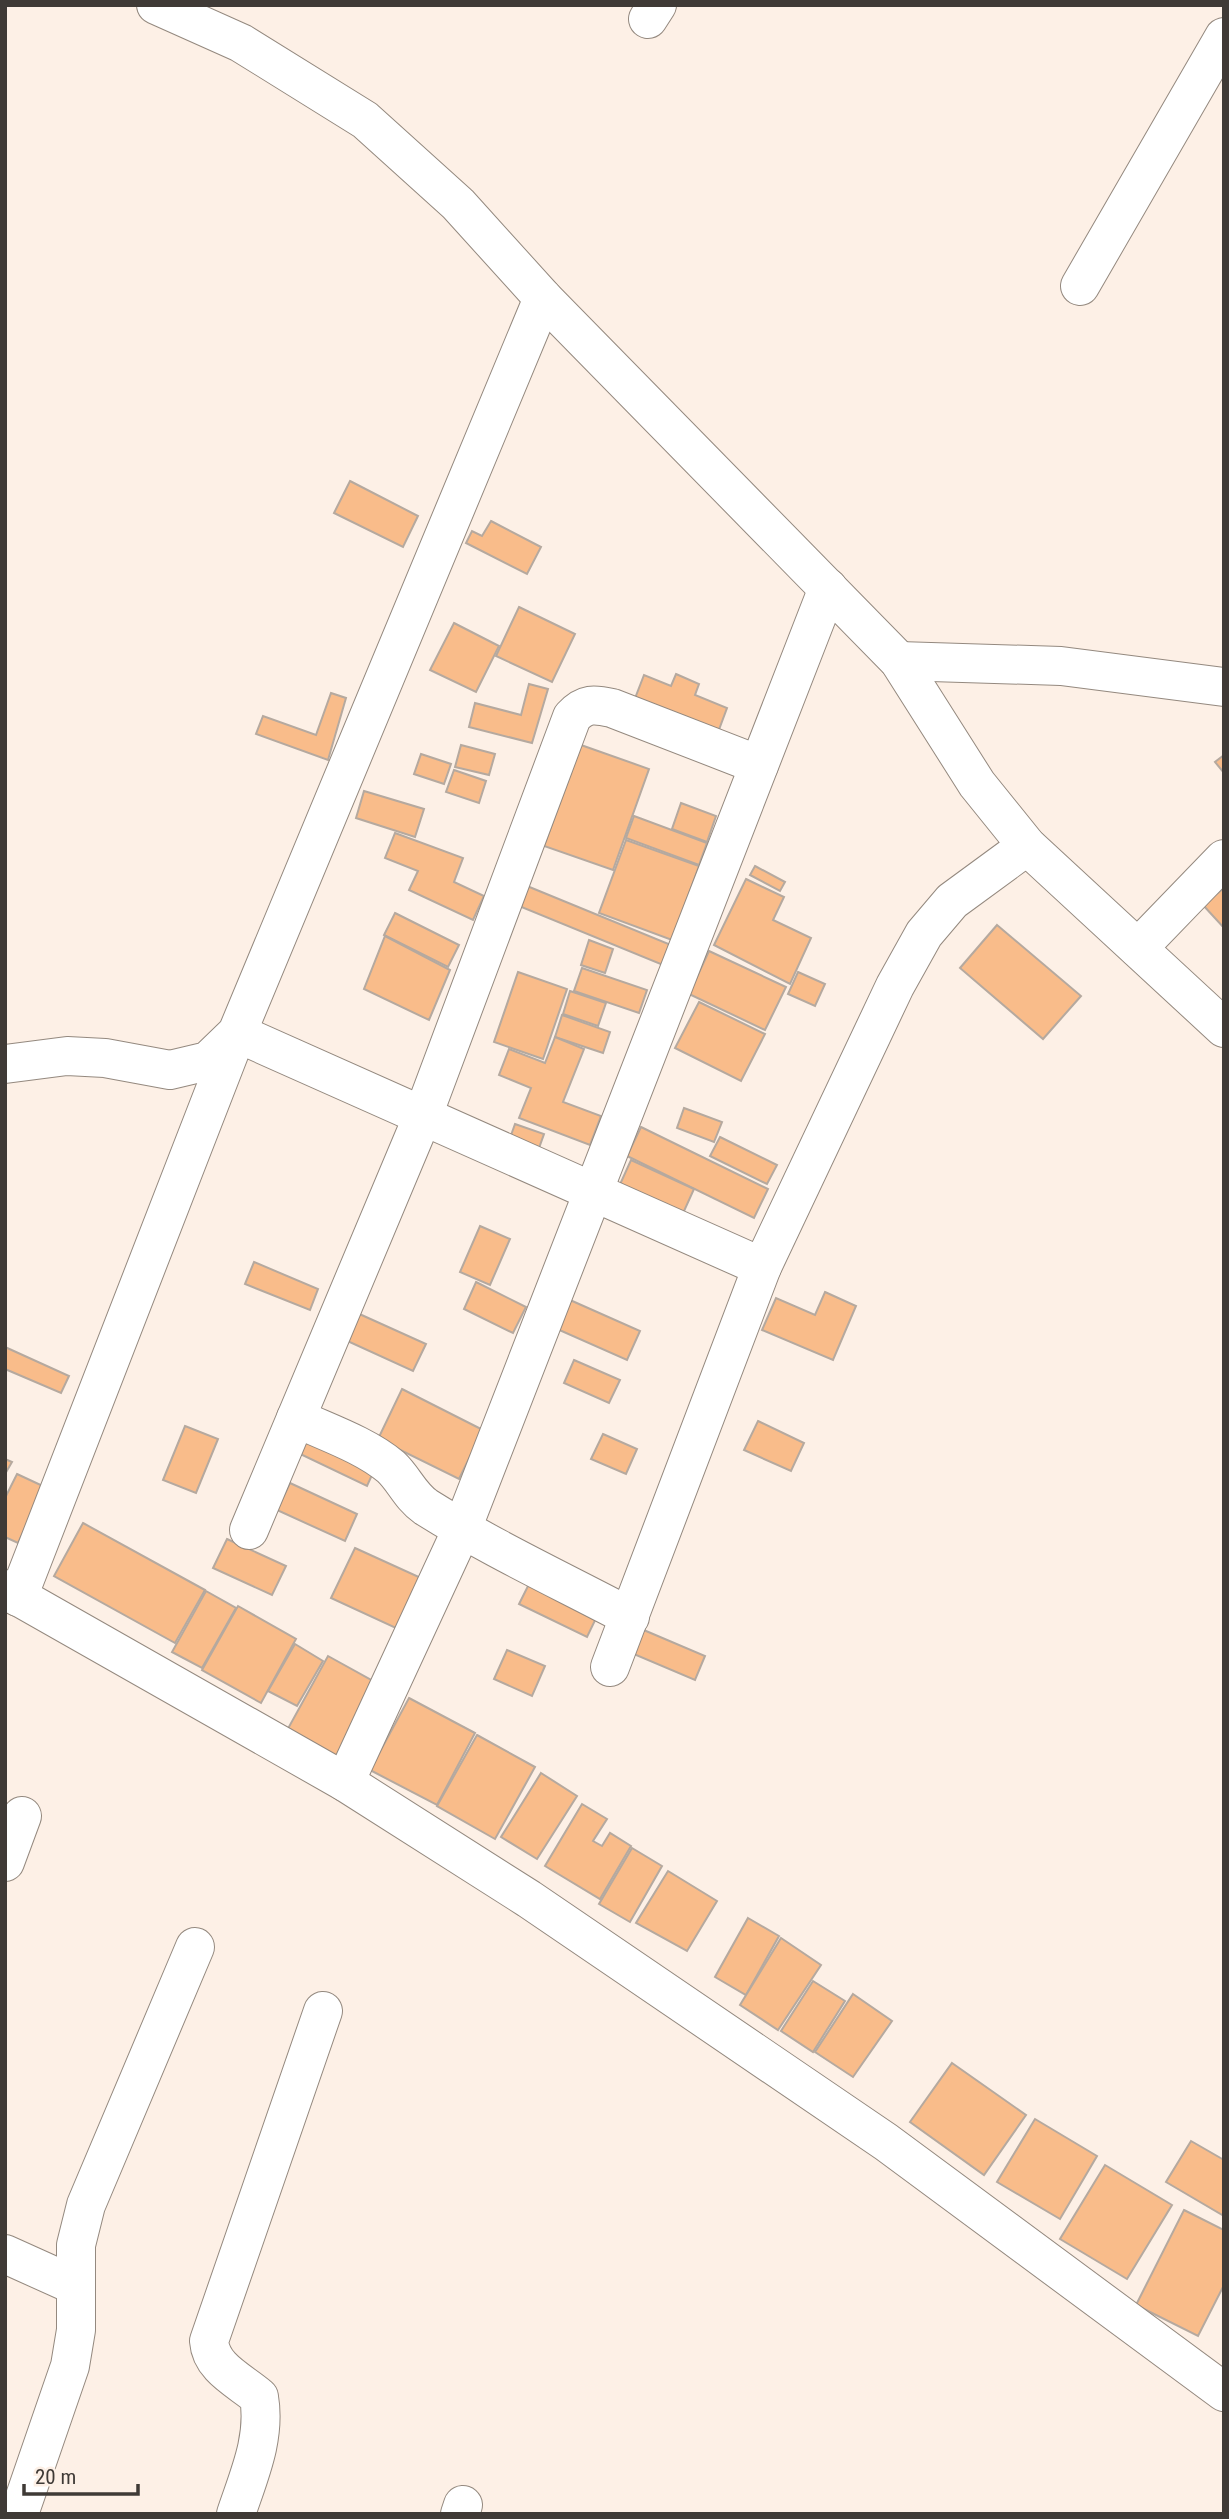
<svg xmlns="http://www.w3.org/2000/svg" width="1229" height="2519" font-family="'Roboto Condensed',sans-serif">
<rect width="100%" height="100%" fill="#fdf0e6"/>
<g fill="#f9bc8a" stroke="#b5a99f" stroke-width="2">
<path d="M350,481L418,516L403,547L334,513Z"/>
<path d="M491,521L541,547L527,574L466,543L472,531L482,536Z"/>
<path d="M519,607L575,634L552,682L496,656Z"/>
<path d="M454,623L499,646L476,692L430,670Z"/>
<path d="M676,674L699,684L695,695L727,708L717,735L634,701L644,675L671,686Z"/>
<path d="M529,684L548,689L532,743L469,727L475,703L521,715Z"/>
<path d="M331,693L346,698L328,760L256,734L263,716L316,735Z"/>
<path d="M461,745L495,754L489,775L455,767Z"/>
<path d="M581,745L649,769L613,870L544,846Z"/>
<path d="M421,754L451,764L444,784L414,774Z"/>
<path d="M1224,755V773L1215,762Z"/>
<path d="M454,770L486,781L479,803L446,792Z"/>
<path d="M364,791L424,809L415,837L356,818Z"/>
<path d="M681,803L716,816L707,842L672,829Z"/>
<path d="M634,816L707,843L699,865L626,838Z"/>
<path d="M395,833L463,858L454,882L484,896L473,920L409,890L418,871L385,858Z"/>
<path d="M626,840L699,866L672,940L599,913Z"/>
<path d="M755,866L785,882L780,891L750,875Z"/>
<path d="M746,879L784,897L773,920L811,938L790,984L714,945Z"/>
<path d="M527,886L671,945L663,965L519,906Z"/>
<path d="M1224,888V928L1203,905Z"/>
<path d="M395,913L459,945L448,967L384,935Z"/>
<path d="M997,925L1081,996L1043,1039L960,968Z"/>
<path d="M385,936L450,970L429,1020L364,989Z"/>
<path d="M589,940L613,949L605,973L581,965Z"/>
<path d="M709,951L786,987L765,1030L689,994Z"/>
<path d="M582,968L647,990L639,1013L574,991Z"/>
<path d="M518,972L567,989L543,1059L494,1042Z"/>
<path d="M798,972L825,984L815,1006L788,994Z"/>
<path d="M570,991L606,1003L598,1026L563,1014Z"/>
<path d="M699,1002L765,1034L741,1081L675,1048Z"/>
<path d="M562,1015L610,1032L603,1053L555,1037Z"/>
<path d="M555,1037L584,1049L563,1102L601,1116L590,1145L519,1118L531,1088L499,1075L509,1049L545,1063Z"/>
<path d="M684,1108L722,1122L714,1142L677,1128Z"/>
<path d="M515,1124L544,1134L534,1162L505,1152Z"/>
<path d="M641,1127L768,1189L754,1218L627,1156Z"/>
<path d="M720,1137L777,1165L767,1184L710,1156Z"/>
<path d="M631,1160L694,1189L680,1220L617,1191Z"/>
<path d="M480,1226L510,1239L490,1285L460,1272Z"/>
<path d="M254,1262L318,1289L310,1310L245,1284Z"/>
<path d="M476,1282L526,1307L513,1333L464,1309Z"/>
<path d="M825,1292L856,1306L833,1360L762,1330L776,1298L815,1315Z"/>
<path d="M570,1300L640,1331L627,1360L557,1329Z"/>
<path d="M355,1312L426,1344L413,1371L343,1339Z"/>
<path d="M5,1347L69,1376L61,1393L5,1369Z"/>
<path d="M574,1360L620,1380L609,1403L564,1383Z"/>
<path d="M402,1389L483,1430L459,1479L378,1439Z"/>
<path d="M758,1421L804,1443L791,1471L744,1450Z"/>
<path d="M185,1426L218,1439L196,1493L163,1480Z"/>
<path d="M304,1429L377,1464L367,1486L294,1451Z"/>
<path d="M603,1434L637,1449L626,1474L591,1459Z"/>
<path d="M5,1459L12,1462L5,1474Z"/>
<path d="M17,1474L45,1487L18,1543L5,1537V1498Z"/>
<path d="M290,1483L357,1514L345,1541L277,1510Z"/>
<path d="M83,1523L205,1590L175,1643L54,1576Z"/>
<path d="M227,1539L286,1566L272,1595L213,1568Z"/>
<path d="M355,1548L421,1578L398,1629L331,1598Z"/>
<path d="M533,1576L601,1608L587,1637L519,1604Z"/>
<path d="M206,1591L236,1608L202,1668L172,1652Z"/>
<path d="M238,1606L296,1639L261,1703L202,1670Z"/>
<path d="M639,1628L705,1656L695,1680L629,1652Z"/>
<path d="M295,1644L323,1661L297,1706L268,1691Z"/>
<path d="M507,1650L545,1666L532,1696L494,1679Z"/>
<path d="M328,1656L382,1686L339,1764L285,1734Z"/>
<path d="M409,1698L475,1733L437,1805L370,1770Z"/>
<path d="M477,1735L535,1767L495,1839L437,1806Z"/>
<path d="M541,1773L577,1796L537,1859L501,1837Z"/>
<path d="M582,1804L607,1819L593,1841L602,1846L610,1833L631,1846L600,1899L545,1866Z"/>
<path d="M632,1848L662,1866L630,1922L599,1904Z"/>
<path d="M668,1871L717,1901L687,1951L636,1923Z"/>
<path d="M748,1918L779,1936L746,1995L715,1977Z"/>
<path d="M781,1938L821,1965L778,2030L740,2005Z"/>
<path d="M813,1981L845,2001L813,2052L781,2031Z"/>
<path d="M853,1994L892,2021L853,2077L815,2052Z"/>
<path d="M952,2063L1026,2115L984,2175L910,2122Z"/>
<path d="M1035,2119L1097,2156L1060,2219L997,2182Z"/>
<path d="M1191,2141L1224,2160V2216L1166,2182Z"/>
<path d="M1105,2165L1172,2205L1127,2279L1060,2239Z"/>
<path d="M1184,2210L1224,2230V2285L1198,2336L1136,2305Z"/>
</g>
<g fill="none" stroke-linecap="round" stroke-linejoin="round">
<defs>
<g id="minor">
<path d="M156,5L241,43L365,120L458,204L543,298L899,661L977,784L1027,846L1224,1028"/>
<path d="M648,19L657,5"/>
<path d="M1080,286L1224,37"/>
<path d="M899,661L1061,666L1224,687"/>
<path d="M1138,948L1224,859"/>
<path d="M5,1064L67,1056L105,1058L170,1070L208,1061L237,1033L543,298"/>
<path d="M296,1418C326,1432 365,1445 391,1467C404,1479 410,1496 426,1507C491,1548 562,1581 630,1617"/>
<path d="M249,1530L422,1118L572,717C585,703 594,704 612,708L759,765"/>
<path d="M5,1589L345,1782L529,1899L886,2142L1224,2392"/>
<path d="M18,1597L237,1033L762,1267L895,986L924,934L952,901L1027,846"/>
<path d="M610,1667L762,1267"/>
<path d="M345,1782L462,1529L828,588"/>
<path d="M5,1862L22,1816"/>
<path d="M5,2254L76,2286"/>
<path d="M19,2514L70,2366L76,2330V2245L86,2205L195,1947"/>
<path d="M236,2514C249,2475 266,2438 259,2397C239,2380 211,2368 209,2341L323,2011"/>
<path d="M460,2514L463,2505"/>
</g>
</defs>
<use href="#minor" stroke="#94897f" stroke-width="40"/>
<use href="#minor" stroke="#fff" stroke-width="38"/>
</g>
<rect width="1229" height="2519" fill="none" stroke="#3f3a36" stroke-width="14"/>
<path d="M24 2484v10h114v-10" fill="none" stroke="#3f3a36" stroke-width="3.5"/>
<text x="35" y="2484" font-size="21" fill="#3f3a36" stroke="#fdf0e6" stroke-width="5" paint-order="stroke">20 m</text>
</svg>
